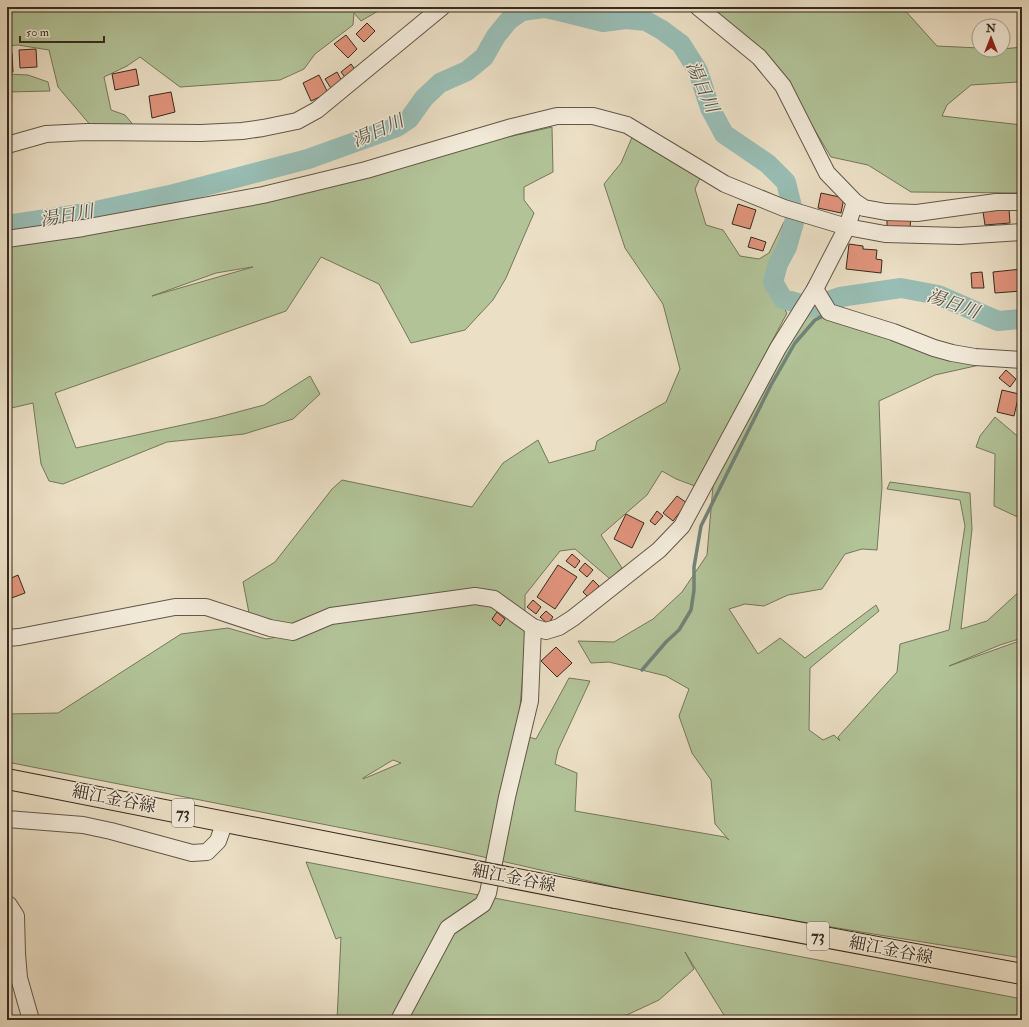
<svg xmlns="http://www.w3.org/2000/svg" width="1029" height="1027" font-family="'IM FELL Double Pica','Noto Serif JP',serif">
<rect width="100%" height="100%" fill="#ebdfc5"/>
<filter id="stains"><feTurbulence type="fractalNoise" baseFrequency=".005" numOctaves="4"/><feColorMatrix values="0 0 0 0 .2 0 0 0 0 .09 0 0 0 0 .02 0 0 0 .5 -.17"/></filter>
<radialGradient id="worn" r=".72"><stop offset=".6" stop-color="#630" stop-opacity="0"/><stop offset="1" stop-color="#630" stop-opacity=".3"/></radialGradient>
<g fill="#b2c398" stroke="#74775b" fill-rule="evenodd">
<path d="M7,7H385L361,21L354,13L353,25L315,54L304,69L280,80L180,87L140,57L127,66L104,77L111,110L125,115L135,127H92L58,87L49,50L18,45L7,46Z"/>
<path d="M714,7H902L937,46L979,48V50H1003V49L1022,47V84L1018,82L971,85L947,105L942,116L1022,125V193L911,192L868,165L831,157L799,104L712,12Z"/>
<path d="M7,74L28,75L48,82L50,91L7,92Z"/>
<path d="M552,127L553,172L524,187V200L534,213L506,278L493,300L465,330L411,343L379,284L321,257L286,311L55,393L76,448L215,418L264,405L310,376L320,394L293,419L244,434L167,442L63,484L49,481L41,464L33,403L7,409V244L441,152ZM252,267H253L152,296L216,273Z"/>
<path d="M633,135L700,178L695,189L706,225L723,230L740,256L759,259L769,253L784,222L786,233L770,285L787,313L695,486L676,479L662,471L647,495L601,535L622,568L610,579L575,549L560,551L525,595V644L518,734L536,739L569,678L590,681L558,750L555,764L577,773L575,811L725,837L729,840L715,824L711,780L692,753L679,716L689,689L666,676L609,662L591,663L578,641L614,642L653,619L682,592L707,555L713,486L774,356L809,315L846,318L984,364L935,375L879,401L882,487L877,550L862,549L845,554L822,589L788,595L764,606L745,604L729,609L758,654L780,638L805,658L876,605L879,611L810,668L809,730L823,740L834,735L840,741L838,737L897,672L900,644L949,630L965,526L960,500L887,489L890,482L970,493L972,529L961,629L987,621L1022,589V638L1000,645L949,666L1022,640V958L867,933L668,899L444,848L7,762V714L58,713L181,634L228,628L266,639L282,636L249,613L243,582L275,562L332,489L342,480L472,507L503,463L538,440L549,463L595,450L597,441L666,402L680,369L663,304L625,248L604,184L621,163ZM393,760L401,763L363,779V778Z"/>
<path d="M995,417L1022,440V519L994,506L995,454L976,447L980,436Z"/>
<path d="M306,862L1022,999V1020H727L685,952L694,969L659,1000L616,1020H337L341,937L336,939Z"/>
</g>
<g fill="none" stroke-linecap="round" stroke-linejoin="round">
<g stroke="#708378" stroke-width="3.5">
<path d="M838,309L842,307L840,297"/>
<path d="M642,670L666,642L679,630L691,610L694,590V567L701,526L771,385L795,343L815,320L825,315"/>
</g>
<path stroke="#98bdb4" stroke-width="20" d="M7,225L86,213L174,194L308,159L397,127L409,119L424,98L440,83L467,71L484,57L496,36L509,20L522,11L544,8L559,11L603,22L626,19L646,21L662,30L681,44L698,71L710,108L724,134L768,164L786,182L795,219L787,247L778,264L773,282L783,299L812,307L840,297L901,288L938,295L998,321L1022,319"/>
</g>
<g fill="#e1947c" stroke="#352b1e">
<path d="M367,23L375,31L364,42L356,34Z"/>
<path d="M346,35L357,49L348,58L334,44Z"/>
<path d="M36,49L37,67L20,68L19,50Z"/>
<path d="M7,53H12L13,72H7Z"/>
<path d="M351,64L357,72L347,80L341,72Z"/>
<path d="M136,69L139,85L115,90L112,74Z"/>
<path d="M337,72L343,83L332,90L325,79Z"/>
<path d="M319,75L328,93L311,101L303,83Z"/>
<path d="M171,92L175,112L152,118L149,96Z"/>
<path d="M821,193L844,198L841,213L818,208Z"/>
<path d="M738,204L756,210L750,229L732,224Z"/>
<path d="M1009,209L1010,223L985,225L983,212Z"/>
<path d="M887,216H911L910,228L887,227Z"/>
<path d="M751,237L766,242L763,251L748,247Z"/>
<path d="M849,244L863,246V249L877,250L876,259L882,260L881,273L846,269Z"/>
<path d="M1022,269V291L995,293L993,272Z"/>
<path d="M982,272L984,288H972L971,273Z"/>
<path d="M1006,370L1016,379L1010,387L999,378Z"/>
<path d="M1002,390L1019,394L1014,416L997,412Z"/>
<path d="M1022,424V434L1017,430Z"/>
<path d="M677,496L687,503L673,521L663,513Z"/>
<path d="M657,511L663,516L655,525L650,521Z"/>
<path d="M626,514L644,523L632,548L614,539Z"/>
<path d="M572,554L580,561L575,568L566,561Z"/>
<path d="M585,563L593,570L587,577L579,570Z"/>
<path d="M558,565L577,577L555,609L537,597Z"/>
<path d="M18,575L25,593L9,599L7,594V580Z"/>
<path d="M593,580L599,586L589,598L583,592Z"/>
<path d="M533,600L541,607L536,614L527,607Z"/>
<path d="M546,611L553,617L548,624L540,617Z"/>
<path d="M497,612L505,619L500,626L492,619Z"/>
<path d="M556,647L572,663L557,677L541,661Z"/>
</g>
<g fill="none" stroke-linecap="round" stroke-linejoin="round">
<defs>
<g id="minor">
<path d="M698,7L759,57L783,86L827,173L855,202L864,208L886,212L917,213L996,202H1022"/>
<path d="M7,145L46,134L87,132L201,133L242,131L263,128L297,121L317,110L442,7"/>
<path d="M7,239L83,228L263,195L366,170L512,127L557,116H593L627,125L725,184L784,208L847,227L885,234L959,236L1022,232"/>
<path d="M815,289L829,312L893,332L934,348L952,353L975,357L1022,360"/>
<path d="M7,638L19,637L175,607H206L270,628L293,632L331,616L475,596L494,599L533,627L546,631L559,627L573,618L659,550L682,526L778,348L815,289L847,227L855,202"/>
<path d="M7,819L83,825L111,831L192,853L207,852L218,841L225,821"/>
<path d="M7,904L9,905L16,916L17,954L19,978L31,1020"/>
<path d="M399,1020L448,928L483,904L488,893L507,797L530,701L533,627"/>
</g>
<g id="major">
<path d="M7,779L358,848"/>
<path d="M615,898L1022,974"/>
</g>
</defs>
<use href="#minor" stroke="#625848" stroke-width="18"/>
<use href="#major" stroke="#352b1e" stroke-width="22"/>
<use href="#minor" stroke="#f2ead9" stroke-width="16"/>
<use href="#major" stroke="#ebdfc5" stroke-width="20"/>
<defs>
<path id="major-bridge" d="M358,848L615,898"/>
</defs>
<use href="#major-bridge" stroke="#352b1e" stroke-width="22" stroke-linecap="butt"/>
<use href="#major-bridge" stroke="#ebdfc5" stroke-width="20"/>
</g>
<g text-anchor="middle" dominant-baseline="central" stroke-width="3" stroke-linejoin="round" paint-order="stroke">
<g fill="#f2ead9" stroke="#6e6456" stroke-width="1">
<rect x="172" y="799" width="22" height="28" rx="3"/>
<rect x="807" y="922" width="22" height="28" rx="3"/>
</g>
<g font-size="16" font-weight="bold" fill="#352b1e">
<text x="183" y="813">73</text>
<text x="818" y="936">73</text>
</g>
<g font-size="17" fill="#352b1e" stroke="#f2ead9">
<text transform="translate(114 799) rotate(11)">細江金谷線</text>
<text transform="translate(514 878) rotate(11)">細江金谷線</text>
<text transform="translate(891 950) rotate(11)">細江金谷線</text>
</g>
<g font-size="18" font-style="italic" fill="#4e5044" stroke="#f2ead9">
<text transform="translate(702 87) rotate(66)">湯日川</text>
<text transform="translate(378 131) rotate(-24)">湯日川</text>
<text transform="translate(67 216) rotate(-10)">湯日川</text>
<text transform="translate(953 304) rotate(20)">湯日川</text>
</g>
</g>
<rect width="1029" height="1027" fill="none" stroke="#ebdfc5" stroke-width="24"/>
<rect x="8" y="8" width="1013" height="1011" fill="none" stroke="#352b1e" stroke-width="2"/>
<rect x="12" y="12" width="1005" height="1003" fill="none" stroke="#352b1e"/>
<g transform="translate(991 38)"><circle r="19" fill="#f2ead9" stroke="#a69e8e"/>
<path d="M0-3L7 15L0 10L-7 15Z" fill="#8f2418"/>
<text y="-6" font-size="11" font-weight="bold" text-anchor="middle" fill="#352b1e">N</text>
</g>
<path d="M20 36v6h84v-6" fill="none" stroke="#352b1e" stroke-width="2"/>
<text x="26" y="36" font-size="12" fill="#352b1e" stroke="#f2ead9" stroke-width="3" paint-order="stroke">50 m</text>
<rect width="100%" height="100%" filter="url(#stains)"/>
<rect width="100%" height="100%" fill="url(#worn)"/>
</svg>
